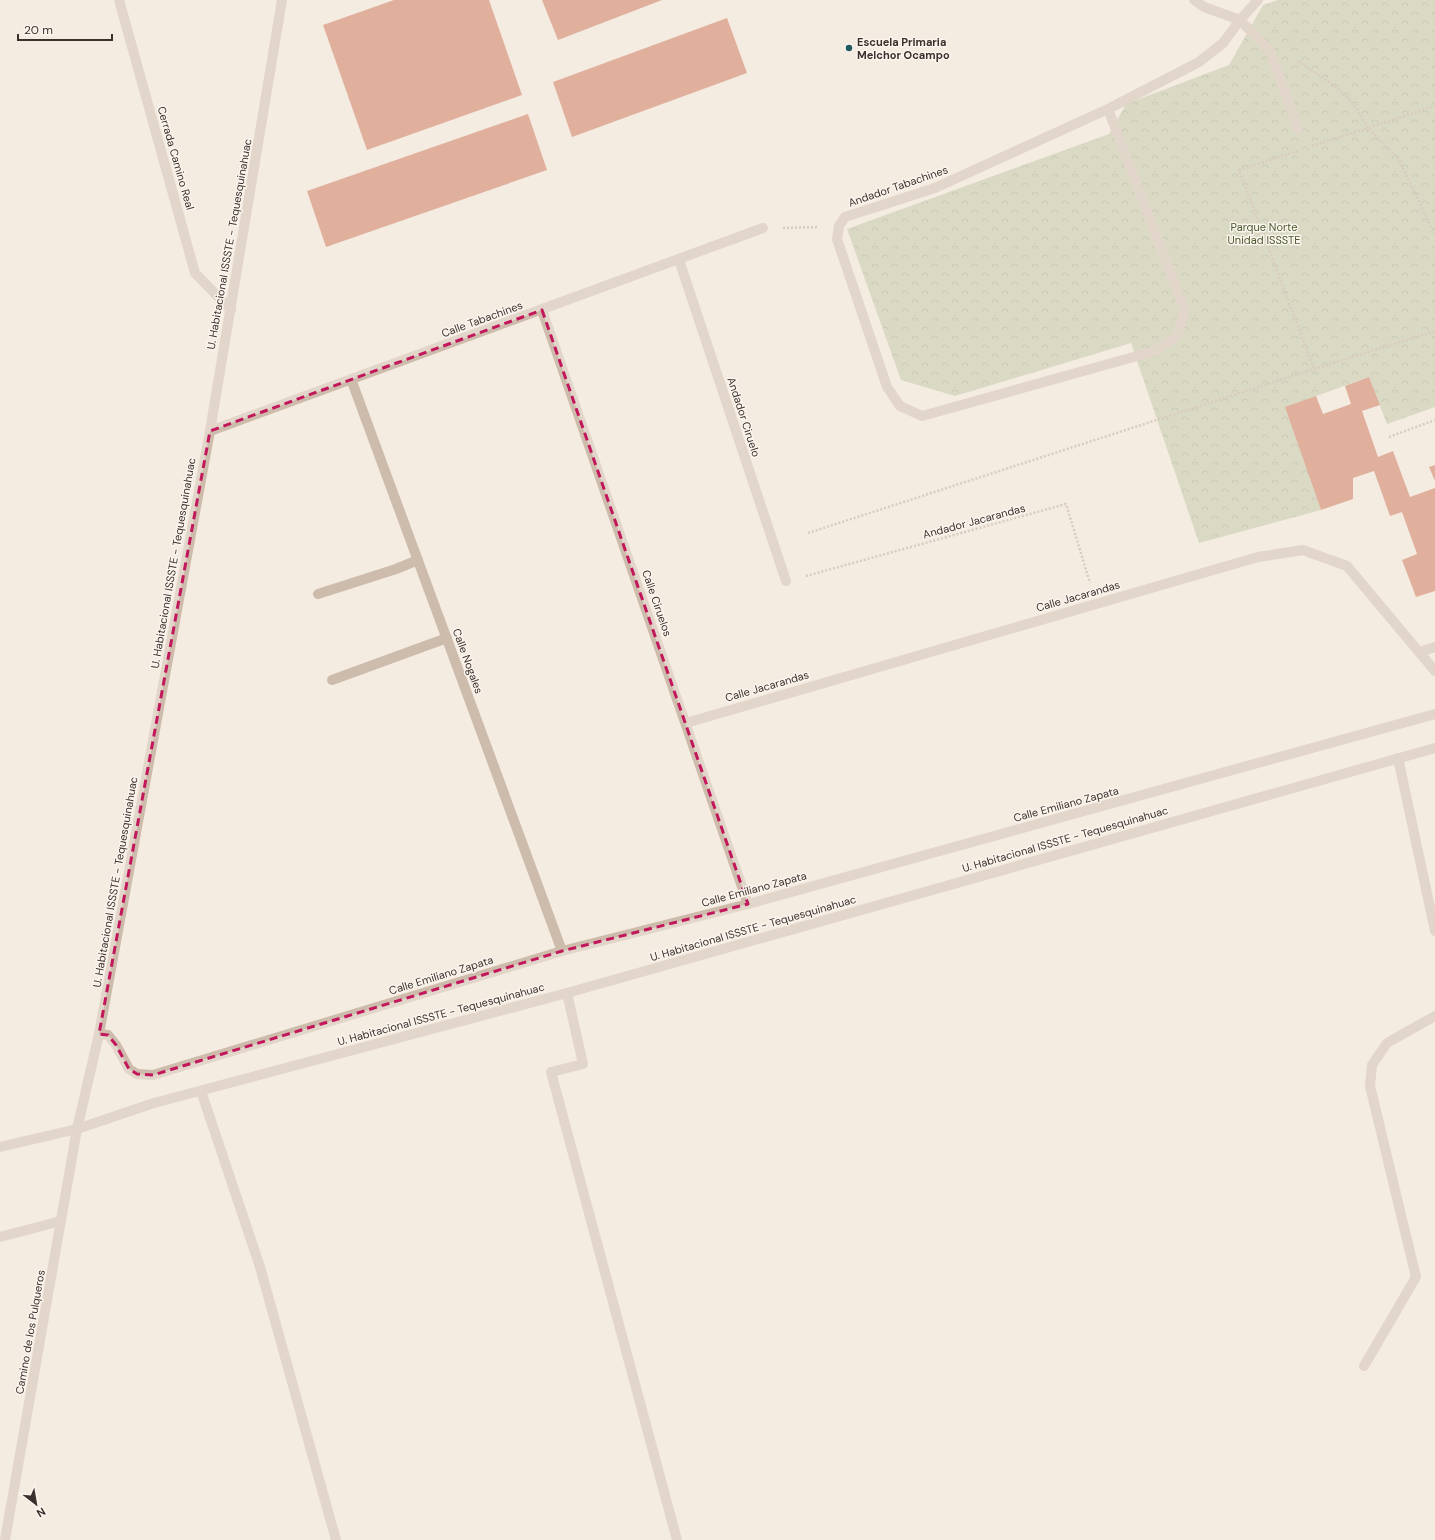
<svg xmlns="http://www.w3.org/2000/svg" width="1435" height="1540" font-family="'DM Sans',sans-serif">
<defs>
<pattern id="forest-crowns" width="20" height="18" patternUnits="userSpaceOnUse"><rect width="20" height="18" fill="#b8c4a0"/><path d="M2 6a3 3 0 1 1 6 0M12 15a3 3 0 1 1 6 0" fill="none" stroke="#97a083"/></pattern>
</defs>
<rect width="100%" height="100%" fill="#f4ebe1"/>
<path fill="url(#forest-crowns)" d="M1278,0H1435V407L1387,424L1369,377L1286,407L1321,510L1199,543L1131,343L955,396L901,380L847,229L1109,134L1126,104L1229,65L1263,5Z"/>
<g fill="#c8694b">
<path d="M394,0H489L522,95L367,150L323,25Z"/>
<path d="M542,0H662L558,40Z"/>
<path d="M727,18L747,73L572,137L553,82Z"/>
<path d="M528,114L547,170L326,247L307,191Z"/>
<path d="M1369,377L1380,405L1362,411L1378,457L1393,451L1410,497L1435,488V591L1416,597L1402,560L1417,554L1402,512L1390,516L1374,471L1353,478V499L1321,510L1285,407L1316,396L1323,414L1351,404L1345,386Z"/>
<path d="M1435,465V481L1429,467Z"/>
</g>
<g fill="none" stroke-linecap="round" stroke-linejoin="round">
<g stroke="#b9a596" stroke-width="2.5" stroke-dasharray="2 2" stroke-linecap="butt">
<path d="M1298,61L1340,90L1355,106L1368,128L1398,158L1435,235"/>
<path d="M1312,146L1435,106"/>
<path d="M1298,151L1239,170L1314,369"/>
<path d="M783,228L818,227"/>
<path d="M1389,437L1435,420"/>
<path d="M808,533L1314,369L1435,331"/>
<path d="M806,576L1066,504L1090,583"/>
</g>
<g stroke="#cdbbac" stroke-width="10">
<path d="M119,0L195,273L231,310"/>
<path d="M1194,0L1204,7L1240,20L1270,51L1298,129"/>
<path d="M1108,109L1185,311L1177,336L1155,351L922,416L900,406L887,387L837,239L839,226L845,217L935,188L1097,114L1108,109L1199,62L1223,43L1240,20L1258,0"/>
<path d="M679,260L786,581"/>
<path d="M542,310L748,904"/>
<path d="M351,379L562,951"/>
<path d="M210,431L763,228"/>
<path d="M318,594L396,569L418,560"/>
<path d="M1419,652L1435,647"/>
<path d="M332,680L447,638"/>
<path d="M686,723L1258,557L1303,550L1347,566L1435,671"/>
<path d="M1398,758L1435,931"/>
<path d="M567,993L583,1064L551,1072L677,1540"/>
<path d="M99,1034L108,1035L116,1045L129,1069L137,1074L153,1075L562,951L748,904L1435,714"/>
<path d="M201,1091L260,1267L336,1540"/>
<path d="M0,1147L77,1129L154,1103L567,993L1435,748"/>
<path d="M0,1237L61,1221"/>
<path d="M1364,1366L1416,1277L1370,1086L1372,1065L1387,1043L1435,1016"/>
<path d="M5,1540L77,1129L99,1034L210,431L282,0"/>
</g>
</g>
<path d="M0 0H1435V1540H0ZM542,310L748,904L562,951L153,1075L137,1074L129,1069L116,1045L108,1035L99,1034L210,431Z" fill="#f4ebe1" fill-opacity=".55" fill-rule="evenodd"/>
<path fill="none" stroke="#c2185b" stroke-width="3" stroke-dasharray="8 5" stroke-linejoin="round" d="M542,310L748,904L562,951L153,1075L137,1074L129,1069L116,1045L108,1035L99,1034L210,431Z"/>
<circle fill="#1f5a5e" stroke="#fbf5ee" stroke-width="1.5" cx="849" cy="48" r="4"/>
<g text-anchor="middle" dominant-baseline="central" stroke-width="3" stroke-linejoin="round" paint-order="stroke">
<g font-size="11" font-weight="bold" fill="#3b302b" stroke="#fbf5ee" text-anchor="start">
<text x="857" y="42">Escuela Primaria<tspan x="857" dy="13">Melchor Ocampo</tspan></text>
</g>
<g font-size="11" fill="#3b302b" stroke="#fbf5ee">
<text transform="translate(176 158) rotate(74)">Cerrada Camino Real</text>
<text transform="translate(898 186) rotate(-19)">Andador Tabachines</text>
<text transform="translate(229 244) rotate(-80)">U. Habitacional ISSSTE - Tequesquinahuac</text>
<text transform="translate(482 319) rotate(-20)">Calle Tabachines</text>
<text transform="translate(744 417) rotate(72)">Andador Ciruelo</text>
<text transform="translate(974 521) rotate(-15)">Andador Jacarandas</text>
<text transform="translate(173 563) rotate(-80)">U. Habitacional ISSSTE - Tequesquinahuac</text>
<text transform="translate(1078 596) rotate(-16)">Calle Jacarandas</text>
<text transform="translate(657 603) rotate(71)">Calle Ciruelos</text>
<text transform="translate(468 661) rotate(70)">Calle Nogales</text>
<text transform="translate(767 686) rotate(-16)">Calle Jacarandas</text>
<text transform="translate(1066 804) rotate(-15)">Calle Emiliano Zapata</text>
<text transform="translate(1065 839) rotate(-16)">U. Habitacional ISSSTE - Tequesquinahuac</text>
<text transform="translate(115 882) rotate(-80)">U. Habitacional ISSSTE - Tequesquinahuac</text>
<text transform="translate(754 889) rotate(-15)">Calle Emiliano Zapata</text>
<text transform="translate(753 928) rotate(-16)">U. Habitacional ISSSTE - Tequesquinahuac</text>
<text transform="translate(441 975) rotate(-17)">Calle Emiliano Zapata</text>
<text transform="translate(441 1014) rotate(-15)">U. Habitacional ISSSTE - Tequesquinahuac</text>
<text transform="translate(30 1332) rotate(-80)">Camino de los Pulqueros</text>
</g>
<g font-size="11" fill="#4a5a2e" stroke="#fbf5ee">
<text x="1264" y="227">Parque Norte<tspan x="1264" dy="13">Unidad ISSSTE</tspan></text>
</g>
</g>
<g transform="translate(36 1504) rotate(149)" stroke="#fbf5ee" stroke-width="3" paint-order="stroke">
<path d="M0-3L7 15L0 10L-7 15Z" fill="#3b302b"/>
<text y="-6" font-size="11" font-weight="bold" text-anchor="middle" fill="#3b302b">N</text>
</g>
<path d="M18 34v6h94v-6" fill="none" stroke="#3b302b" stroke-width="2"/>
<text x="24" y="34" font-size="12" fill="#3b302b" stroke="#fbf5ee" stroke-width="3" paint-order="stroke">20 m</text>
</svg>
